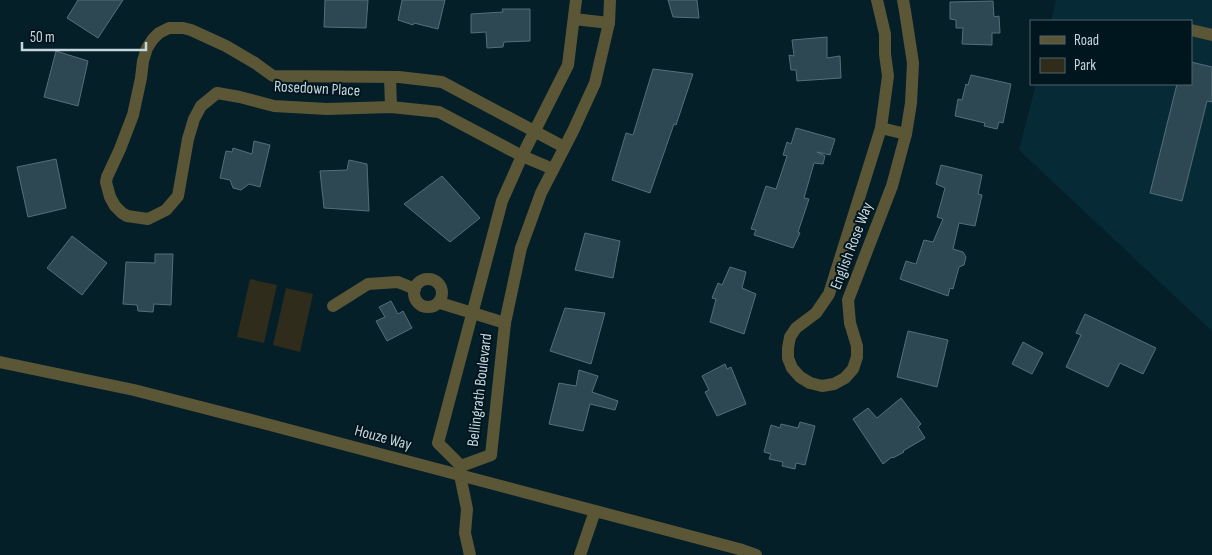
<svg xmlns="http://www.w3.org/2000/svg" width="1212" height="555" font-family="'Sofia Sans Condensed',sans-serif">
<rect width="100%" height="100%" fill="#051f29"/>
<path fill="#062b37" d="M1056,0H1212V331L1019,150L1036,84H1191V21H1051Z"/>
<g fill="#2f2c1b">
<path d="M250,279L277,285L264,343L237,337Z"/>
<path d="M286,288L313,294L300,352L273,345Z"/>
</g>
<g fill="#2e4853" stroke="#536f7a">
<path d="M78,0H123L98,38L67,18Z"/>
<path d="M325,0H368L366,28L324,27Z"/>
<path d="M402,0H445L438,29L414,23L413,25L398,20Z"/>
<path d="M668,0H697L699,18L673,17Z"/>
<path d="M993,1L994,17L999,16L1000,33H992V45L962,44L963,28H956V20L950,19V2Z"/>
<path d="M502,9H530V41L504,42L503,47L487,48L486,32L471,33V14L503,12Z"/>
<path d="M827,37V58L840,56L841,78L797,81L796,70H791L789,55L794,56L792,40Z"/>
<path d="M56,51L88,61L78,106L44,97Z"/>
<path d="M1191,62L1212,67V102L1207,101L1182,201L1150,193L1177,84H1191Z"/>
<path d="M653,69L693,74L676,125L674,124L650,193L612,180L626,133L633,135Z"/>
<path d="M971,75L1011,84L1003,123L999,122L997,129L984,126L985,123L955,116L958,99L962,100L966,84L968,85Z"/>
<path d="M796,128L835,139L830,155L817,152L825,156L823,164L814,163L804,198L809,199L798,232L800,233L793,248L754,235L756,230L751,229L766,186L776,189L787,156L783,155L787,142L791,144Z"/>
<path d="M254,141L270,145L260,187L249,184L241,190L233,188L230,180L220,178L226,151L232,152L233,148L252,154Z"/>
<path d="M56,159L66,208L28,217L17,167Z"/>
<path d="M349,160L367,164L369,211L324,208L320,171L347,170Z"/>
<path d="M941,165L982,175L978,194L982,195L975,226L959,223L953,249L963,252L966,257L964,265L959,267L953,289L950,288L948,296L900,279L906,261L916,264L924,240L933,242L943,219L937,217L945,188L936,184Z"/>
<path d="M442,176L480,218L450,242L404,204Z"/>
<path d="M585,233L620,241L613,278L575,270Z"/>
<path d="M72,236L107,263L82,295L47,268Z"/>
<path d="M155,254H173L171,305L154,304L153,312L138,311L137,305L123,304L126,262L155,263Z"/>
<path d="M730,267L746,272L742,288L756,294L744,334L710,322L716,299L712,298L718,283L722,285Z"/>
<path d="M391,301L398,314L403,311L412,328L387,341L376,321L385,317L379,307Z"/>
<path d="M565,308L605,313L591,364L550,351Z"/>
<path d="M1085,314L1156,348L1143,374L1120,363L1108,387L1066,367L1081,335L1076,333Z"/>
<path d="M908,331L948,340L937,387L897,377Z"/>
<path d="M1023,342L1043,353L1032,374L1012,364Z"/>
<path d="M725,364L727,369L731,367L746,404L717,416L705,392L709,390L702,376Z"/>
<path d="M579,370L598,376L592,392L618,401L615,410L590,404L583,431L549,424L559,383L576,386Z"/>
<path d="M901,398L921,424L918,427L925,438L903,451L904,452L893,458L892,457L883,464L853,419L868,408L877,418Z"/>
<path d="M800,422L815,426L805,465L796,463L795,469L782,466L783,462L769,459L771,454L764,452L771,425L780,428L781,424L798,428Z"/>
</g>
<g fill="none" stroke-linecap="round" stroke-linejoin="round">
<g stroke="#5a5636" stroke-width="12">
<path d="M877,0L885,34V54L888,76L881,128L829,294L816,313L796,328L790,337L788,348V358L792,368L800,377L810,383L822,386L834,384L845,378L853,369L857,357V346L850,323L848,300L892,186L906,134L911,103L913,63L905,11L903,0"/>
<path d="M574,19L609,23"/>
<path d="M1191,30L1212,35"/>
<path d="M390,77L391,107"/>
<path d="M881,128L906,134"/>
<path d="M553,169L522,156L439,112L391,107L327,109L274,106L240,97L217,93L201,106L194,119L188,139L178,196L166,210L148,219L127,216L122,213L115,206L110,197L106,182L107,177L120,149L133,115L141,78L143,61L147,48L153,39L159,33L169,28H183L191,30L226,46L255,63L273,76L399,77L442,82L564,147"/>
<circle cx="428" cy="293" r="14"/>
<path d="M440,303L505,323"/>
<path d="M333,306L368,284L398,282L415,289"/>
<path d="M0,362L134,390L259,422L739,549L756,555"/>
<path d="M461,466L491,455L505,323L521,248L541,193L573,131L595,83L609,23L610,0"/>
<path d="M461,466L438,443L502,201L522,156L568,65L576,0"/>
<path d="M461,468L460,475L467,509L465,533L470,555"/>
<path d="M580,555L595,511"/>
</g>
</g>
<g text-anchor="middle" dominant-baseline="central" stroke-width="4" stroke-linejoin="round" paint-order="stroke">
<g font-size="16" fill="#c7d6dc" stroke="#00161f">
<text transform="translate(317 89) rotate(3)">Rosedown Place</text>
<text transform="translate(852 246) rotate(-69)">English Rose Way</text>
<text transform="translate(480 390) rotate(-83)">Bellingrath Boulevard</text>
<text transform="translate(383 438) rotate(15)">Houze Way</text>
</g>
</g>
<rect x="1030" y="20" width="162" height="65" fill="#00161f" stroke="#50636b"/>
<rect x="1040" y="36" width="25" height="8" fill="#5a5636" stroke="#50636b"/>
<text x="1074" y="45" font-size="15" fill="#c7d6dc">Road</text>
<rect x="1040" y="58" width="25" height="15" fill="#2f2c1b" stroke="#50636b"/>
<text x="1074" y="70" font-size="15" fill="#c7d6dc">Park</text>
<path d="M22 42v8h124v-8" fill="none" stroke="#c7d6dc" stroke-width="2.5"/>
<text x="30" y="42" font-size="15" fill="#c7d6dc" stroke="#00161f" stroke-width="4" paint-order="stroke">50 m</text>
</svg>
